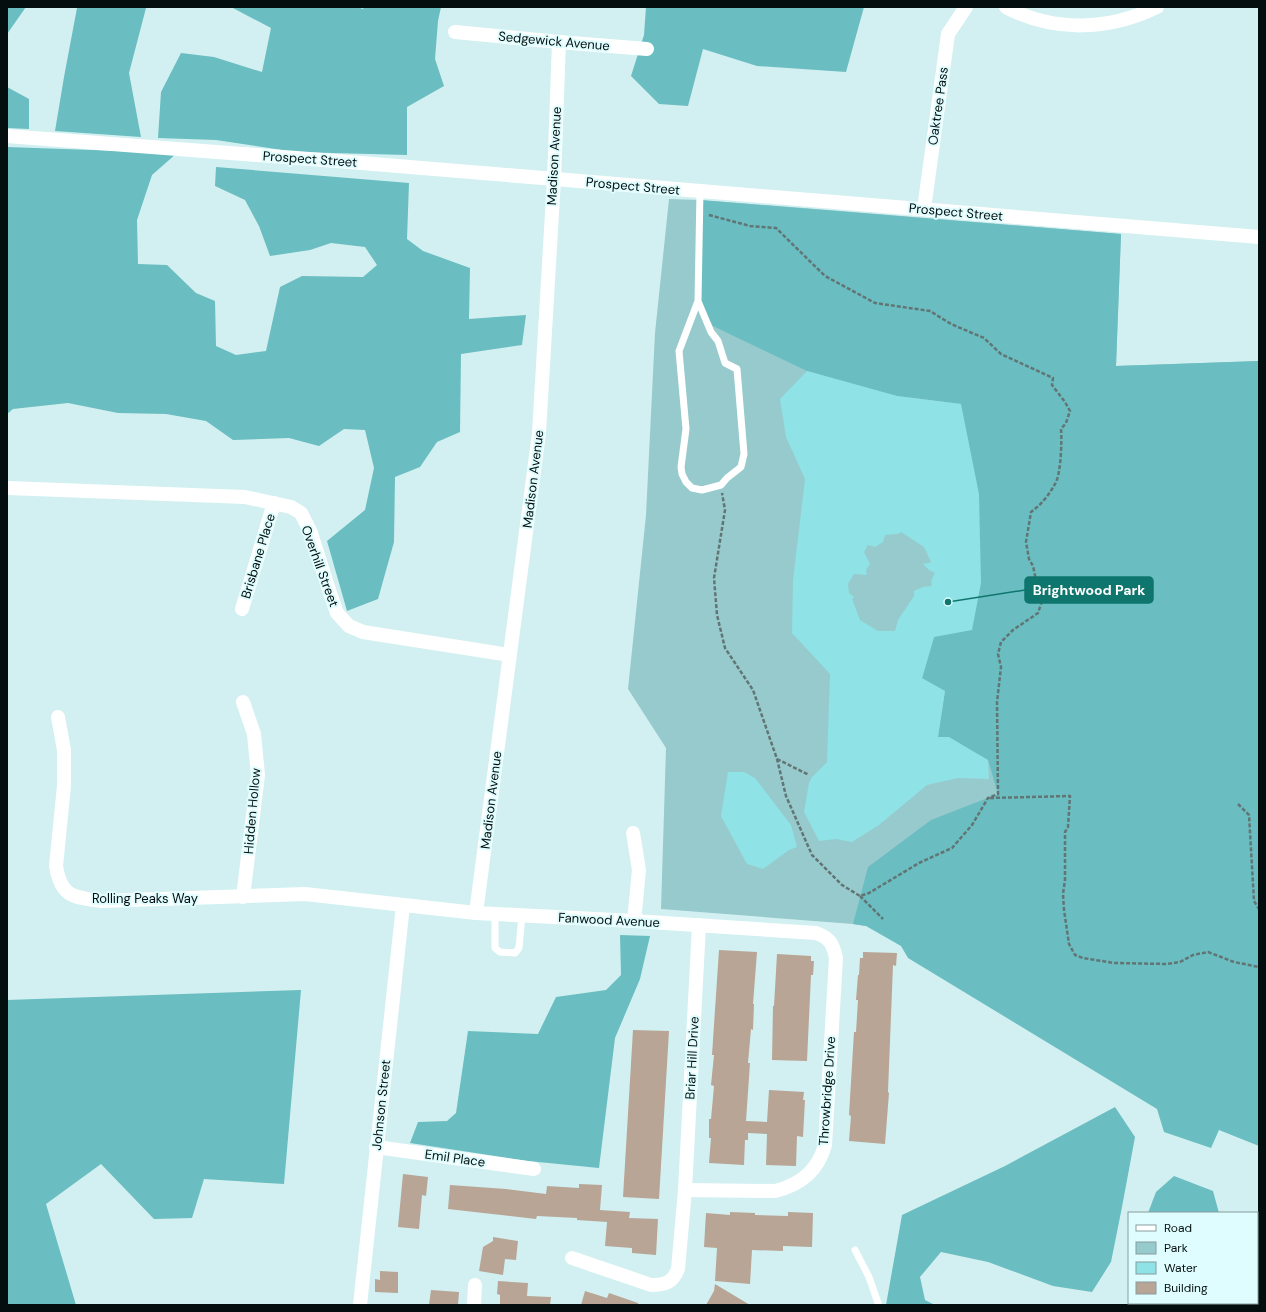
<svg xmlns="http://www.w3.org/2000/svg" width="1266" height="1312" font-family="'DM Sans',sans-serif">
<rect width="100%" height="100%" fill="#d2f0f1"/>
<path fill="#97cacc" d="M669,199L700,200L829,210L1121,234L1116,366L1259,361V984L853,924L661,909L666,748L628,689L646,515L655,333Z"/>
<g fill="#6abdc0">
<path d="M7,7H26L7,34Z"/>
<path d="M74,7H148L146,8L129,73L141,137L55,131L64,77L77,8Z"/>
<path d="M231,7H359L362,9L366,7H441L438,21L435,59L444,86L407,107V155L295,152L216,140L158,138L161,92L181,53L214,57L262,72L271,28Z"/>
<path d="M646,7H864L846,72L757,66L703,49L688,106L659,104L631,76L644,35Z"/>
<path d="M7,87L29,99V129L7,128Z"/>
<path d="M7,147L177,153L152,175L137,220L138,264L167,265L196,293L215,301L216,346L236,355L266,351L280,287L302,276L363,277L377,265L365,247L331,243L310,250L270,256L259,226L245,200L215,186L216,167L409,183L407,239L423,251L470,268L469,319L526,315L522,345L461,354L460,432L437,442L420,467L395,477L394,542L378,599L347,611L327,541L365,510L374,468L365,430L344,429L319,446L289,438L233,440L206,421L166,414L118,413L68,403L13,409L7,414Z"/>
<path d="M700,200L1121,234L1116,366L1259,361V1146L1219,1130L1211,1148L1164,1132L1157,1109L908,958L901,946L866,926L853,924L868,867L931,820L998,794L988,760L938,737L945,691L922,679L934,637L961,404L897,396L807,371L713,326L698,301Z"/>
<path d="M620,935L650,936L640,979L615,1038L599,1168L528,1161L410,1143L418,1122L447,1121L456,1113L468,1031L538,1034L556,997L606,990L621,975Z"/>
<path d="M301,990L284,1184L204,1179L192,1218L154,1219L101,1164L46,1204L76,1305H7V1000Z"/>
<path d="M1115,1107L1135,1137L1122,1207L1111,1262L1092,1292L1053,1286L988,1262L941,1252L920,1277L925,1300L935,1305H886L902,1215L1005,1166Z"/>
<path d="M1174,1176L1213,1191L1219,1213H1148L1156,1192Z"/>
<rect x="1129" y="1303" width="82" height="2"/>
</g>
<g fill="#8fe2e5" fill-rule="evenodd">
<path d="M807,371L897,396L961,404L979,494L981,583L972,630L934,637L922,678L945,691L938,737H949L988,760L989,779L958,778L927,785L879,825L852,842L836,839L819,841L804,812L809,783L812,777L827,762L830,674L792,633L793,580L805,479L786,437L780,399ZM901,532L924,547L931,562L929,563L923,564L929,570L935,573L931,581L932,584L931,586L923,587L914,591V596L898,620L895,631H878L860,620L852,599L854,597L849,593L848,584L854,574L867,575L866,570L870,564L864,552L868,545L875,547L883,542L885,535L898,534Z"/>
<path d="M728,772H744L755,778L791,825L797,847L789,850L763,869L747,864L721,816Z"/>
</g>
<g fill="#b8a595">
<path d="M719,950L757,952L753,1004H754L753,1030L751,1029L748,1063H750L746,1121L767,1122L769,1090L804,1092L803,1100H805L803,1137L797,1136L796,1166L766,1165L767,1134L748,1133V1140H745L744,1165L709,1163L711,1138H709V1119H711L714,1086L711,1085L714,1055H712Z"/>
<path d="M863,952L897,953L896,966L893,965L888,1092L889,1093L885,1144L849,1141L851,1116L849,1115L854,1032H856L858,1000H856L858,975H859L860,958H863Z"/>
<path d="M777,954L811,956V961H814L813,975H811L807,1061L772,1060L773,1006H774Z"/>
<path d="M633,1030L669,1031L659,1199L623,1197Z"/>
<path d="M403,1174L428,1177L426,1196L422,1195L419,1229L398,1227Z"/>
<path d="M579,1184L602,1185L600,1210L630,1212L629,1218L658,1219L656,1255L632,1253V1248L605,1246L607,1222L577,1220V1218L537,1216L536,1219L448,1209L450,1185L506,1189L546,1194L547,1186L579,1188Z"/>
<path d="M730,1212L755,1213V1215L788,1216V1212L813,1213L812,1247L783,1246V1251L752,1250L750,1284L715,1281L717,1248L704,1247L706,1213L730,1215Z"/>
<path d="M493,1237L518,1241L516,1260L505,1259L503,1275L479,1271L483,1247L493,1241Z"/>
<path d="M380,1271L398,1272V1293L375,1292V1279L380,1280Z"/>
<path d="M498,1281L528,1283L527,1296L551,1297L550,1305H500V1295L497,1294Z"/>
<path d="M715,1284L750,1305H706L714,1291Z"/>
<path d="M431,1290L459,1292L458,1305H429Z"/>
<path d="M585,1291L607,1298L609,1293L638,1303V1305H581Z"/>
</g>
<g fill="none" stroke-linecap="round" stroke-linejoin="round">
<g stroke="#627575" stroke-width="2.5" stroke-dasharray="4 2" stroke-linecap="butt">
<path d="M709,215L750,226L776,228L825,276L875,303L930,311L951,324L984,338L1001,354L1053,378L1052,385L1065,402L1070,411L1066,423L1061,429C1062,440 1061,475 1055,484C1049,495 1041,505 1031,512L1026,542L1029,559L1033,566L1036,580L1042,588L1043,598L1038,613L1013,630L1001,642L998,654L1001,667L997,702L998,794L988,798L972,825L952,848L919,863L869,893L860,896L842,885L812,855L786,796L777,759L753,690L725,648L717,615L714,578L725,510L722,493"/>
<path d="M777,759L809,775"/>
<path d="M990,798L1070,796L1068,827L1065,832V880L1063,894L1064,910L1069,944L1075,955L1083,958L1114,963L1167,964L1180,962L1193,955L1208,952L1234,962L1259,967"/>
<path d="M1238,804L1249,815L1254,901L1259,909"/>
<path d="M860,896L883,919"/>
</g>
<g stroke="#fff" stroke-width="7">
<path d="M698,301L711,332L718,341L725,363L737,369L744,454L741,467L727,478L721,485L702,490L692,488L686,482L682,474L681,467L686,429L679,351L698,301L700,191"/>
<path d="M495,914V948L500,952L515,953L519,948L522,915"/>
<path d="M855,1250L869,1277L878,1303V1305"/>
</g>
<g stroke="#fff" stroke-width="14">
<path d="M1006,7C1054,33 1110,30 1157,7"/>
<path d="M455,32L559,42L647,49"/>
<path d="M7,136L349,162L1259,237"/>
<path d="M924,209L948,34L966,7"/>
<path d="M8,488L245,497L291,507L301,513L311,533L329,590L337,613L349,626L363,632L510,655"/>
<path d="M242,609L274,503"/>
<path d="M243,702L254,734L258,775L243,897"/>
<path d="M58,717L64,750V786L56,866C61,897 73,897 101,901L305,894L476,913L634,921L816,933C830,938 833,944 836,958L825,1145C818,1171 800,1185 775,1191L685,1190"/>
<path d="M633,833L639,870L634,921"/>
<path d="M476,913L539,433L554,179L559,42"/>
<path d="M376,1147L534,1169"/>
<path d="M572,1258L651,1285C664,1285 673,1283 678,1269L685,1190L699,925"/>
<path d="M360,1305L403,905"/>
<path d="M474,1305L475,1285"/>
</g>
</g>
<g text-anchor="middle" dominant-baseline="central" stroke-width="4" stroke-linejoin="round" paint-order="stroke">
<g font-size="13" fill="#050e0e" stroke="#dffdfe">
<text transform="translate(554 41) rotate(5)">Sedgewick Avenue</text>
<text transform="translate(938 106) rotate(-82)">Oaktree Pass</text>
<text transform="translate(554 156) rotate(-87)">Madison Avenue</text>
<text transform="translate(310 159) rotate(4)">Prospect Street</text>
<text transform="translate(633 186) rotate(5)">Prospect Street</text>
<text transform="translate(956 212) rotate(5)">Prospect Street</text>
<text transform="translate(533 479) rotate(-83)">Madison Avenue</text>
<text transform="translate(258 556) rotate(-73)">Brisbane Place</text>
<text transform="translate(320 566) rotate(70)">Overhill Street</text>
<text transform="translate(491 800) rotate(-83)">Madison Avenue</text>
<text transform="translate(252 811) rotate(-85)">Hidden Hollow</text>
<text x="145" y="898">Rolling Peaks Way</text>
<text transform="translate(609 920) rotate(3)">Fanwood Avenue</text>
<text transform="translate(692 1058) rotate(-87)">Briar Hill Drive</text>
<text transform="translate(827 1091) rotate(-86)">Throwbridge Drive</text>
<text transform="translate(381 1105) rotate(-84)">Johnson Street</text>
<text transform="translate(455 1158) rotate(8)">Emil Place</text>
</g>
</g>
<path fill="none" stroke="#0f766e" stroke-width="1.5" d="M948 602L1025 590"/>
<circle fill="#0f766e" stroke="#dffdfe" stroke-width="1.5" cx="948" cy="602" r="4"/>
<rect fill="#0f766e" stroke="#0f766e" stroke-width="1.5" x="1025" y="577" width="128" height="26" rx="4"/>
<g font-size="14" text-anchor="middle" font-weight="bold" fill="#fff">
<text x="1089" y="595">Brightwood Park</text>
</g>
<rect width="1266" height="1312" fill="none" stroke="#050e0e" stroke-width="16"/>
<rect x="1128" y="1212" width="130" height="92" fill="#dffdfe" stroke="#889d9e"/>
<rect x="1136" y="1225" width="20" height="6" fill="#ffffff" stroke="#889d9e"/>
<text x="1164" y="1232" font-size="12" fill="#050e0e">Road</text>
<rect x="1136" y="1242" width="20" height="12" fill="#97cacc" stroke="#889d9e"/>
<text x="1164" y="1252" font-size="12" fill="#050e0e">Park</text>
<rect x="1136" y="1262" width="20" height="12" fill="#8fe2e5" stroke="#889d9e"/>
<text x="1164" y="1272" font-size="12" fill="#050e0e">Water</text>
<rect x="1136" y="1282" width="20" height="12" fill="#b8a595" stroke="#889d9e"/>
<text x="1164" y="1292" font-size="12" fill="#050e0e">Building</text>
</svg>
